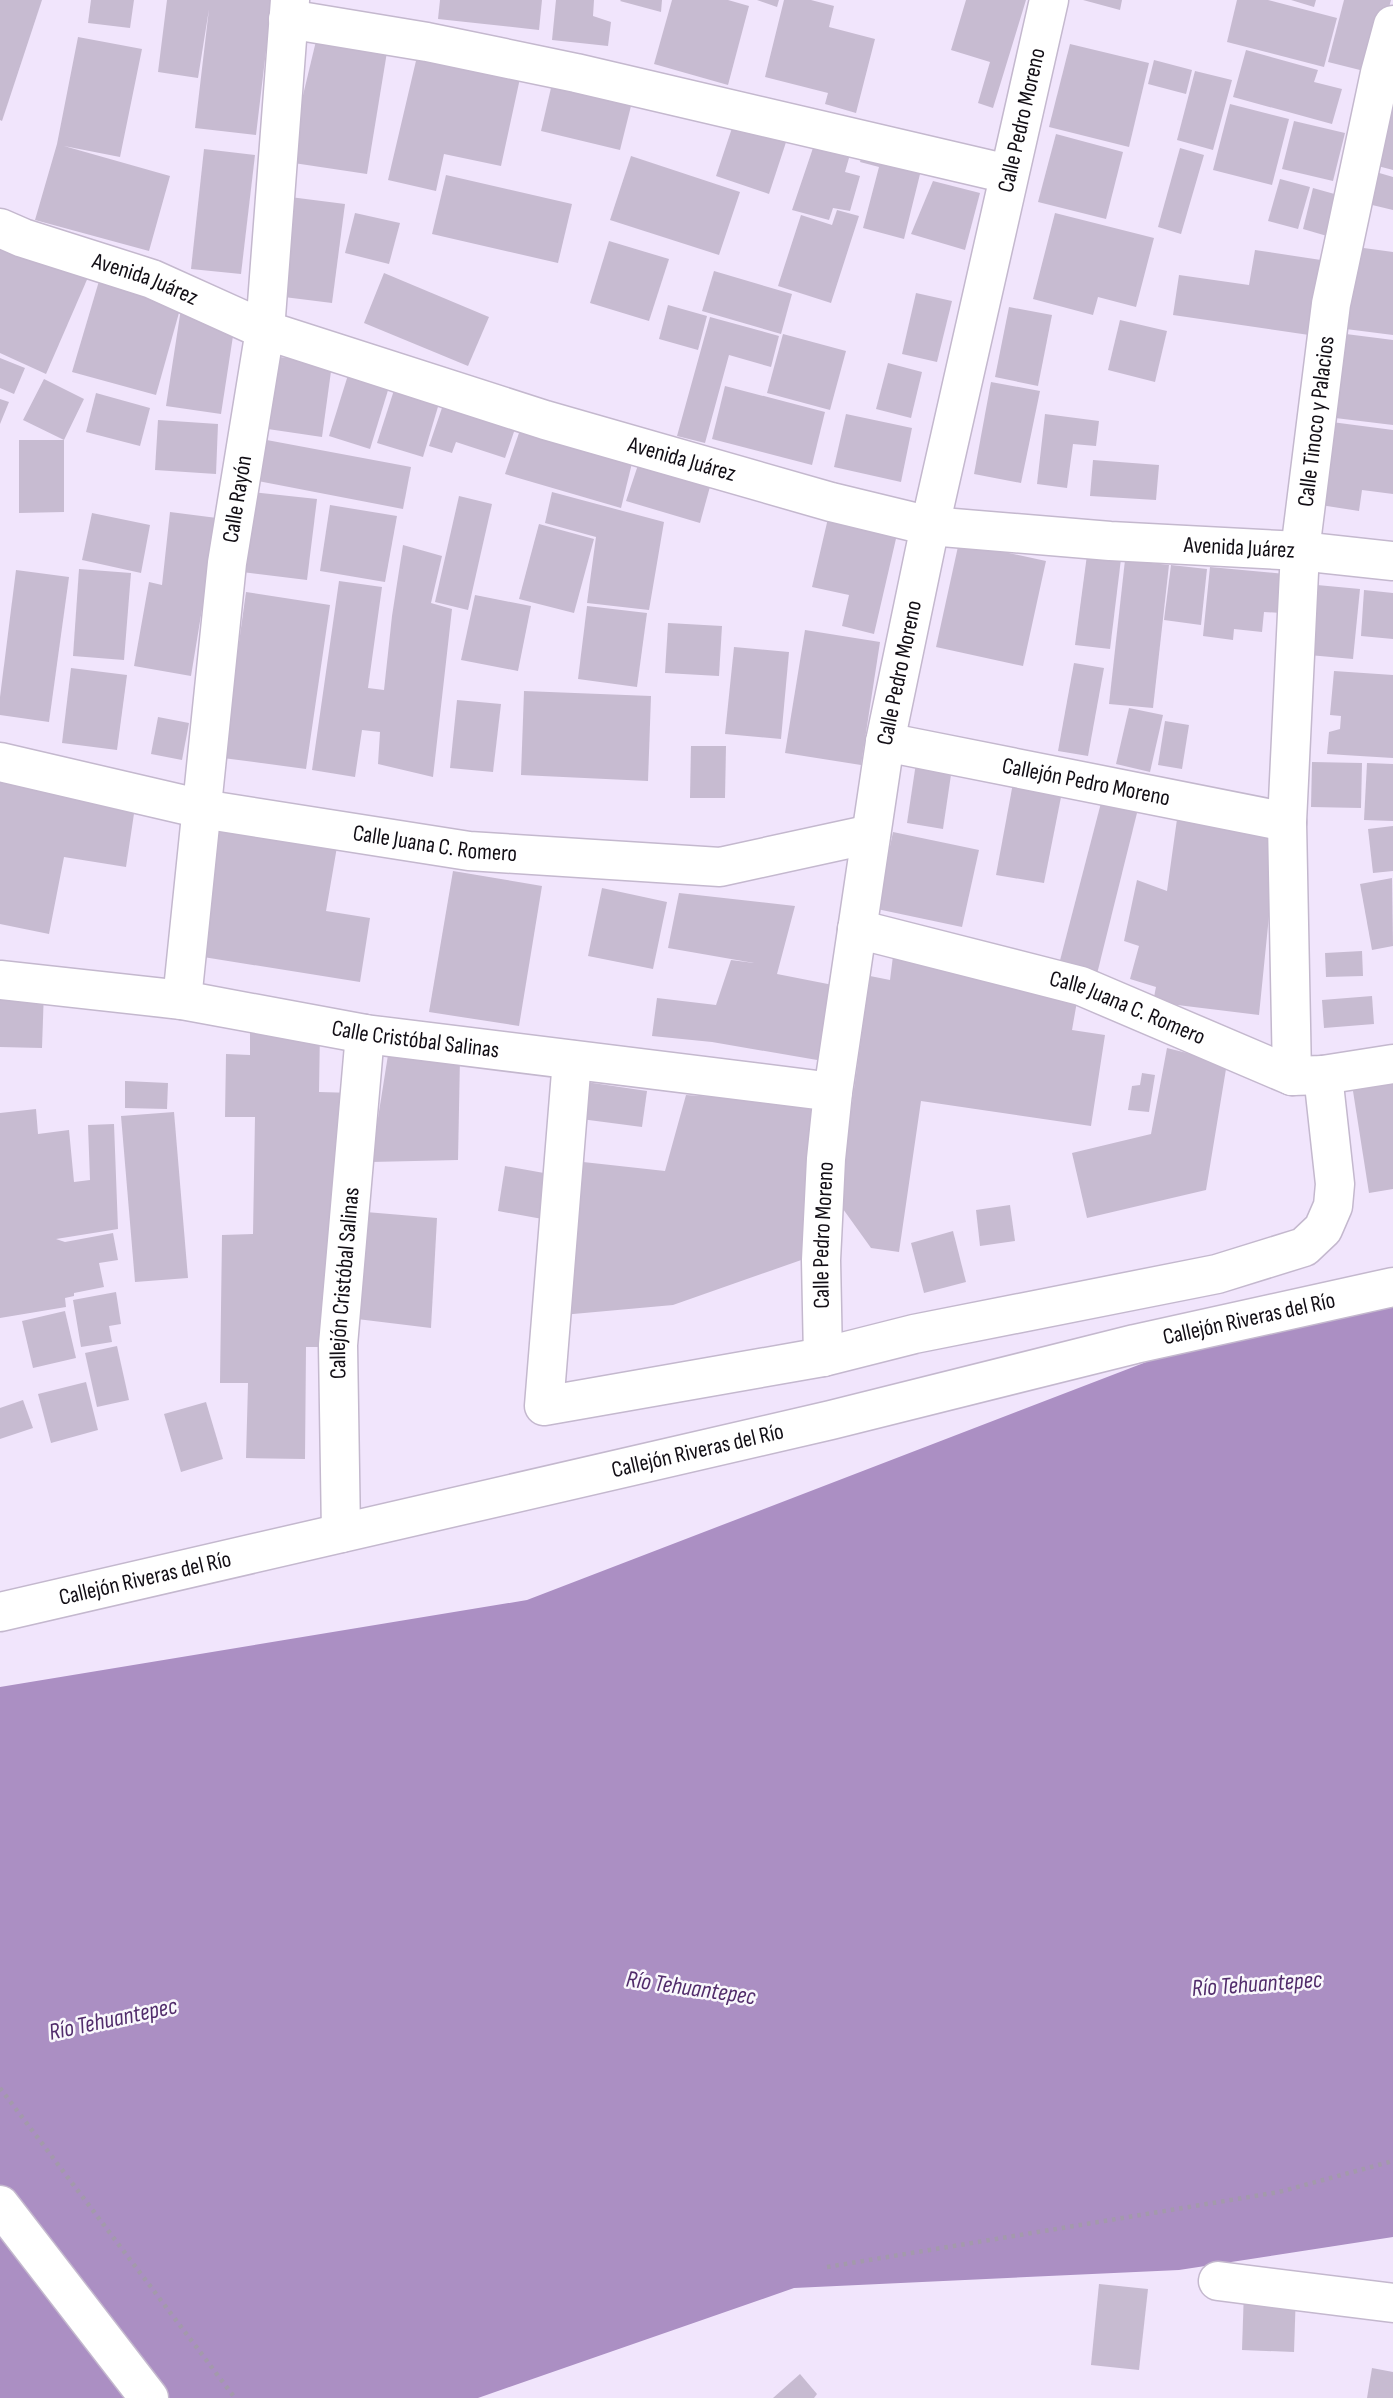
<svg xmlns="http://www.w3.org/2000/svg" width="1393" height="2398" font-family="'Sofia Sans Condensed',sans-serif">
<rect width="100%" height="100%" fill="#f1e5fc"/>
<path fill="#ab8fc3" d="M1393,1277V2237L1179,2270L794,2288L478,2398H0V1687L527,1600L1318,1296Z"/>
<g fill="#c7bbd1">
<path d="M0,0H42L2,121L0,120Z"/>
<path d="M91,0H134L130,28L88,23Z"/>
<path d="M167,0H272L256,135L195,128L209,9L198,78L158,72Z"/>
<path d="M440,0H542L539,30L438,19Z"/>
<path d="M556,0H594L593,16L611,22L608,46L552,40Z"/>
<path d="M621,0H662L661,12L620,1Z"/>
<path d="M672,0H728L749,6L728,85L654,64Z"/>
<path d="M757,0H779L777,7Z"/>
<path d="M784,0H811L834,6L829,27L875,39L856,113L825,104L828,93L765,77Z"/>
<path d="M966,0H1026L993,108L978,103L990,62L951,50Z"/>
<path d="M1083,0H1122L1120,10Z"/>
<path d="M1237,0H1268L1337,18L1324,67L1227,42Z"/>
<path d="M1291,0H1316L1314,7Z"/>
<path d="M1344,0H1391L1372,73L1328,62Z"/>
<path d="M78,37L142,49L120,157L64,146L170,176L149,251L35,220L57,144Z"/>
<path d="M316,41L387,52L367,174L287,162Z"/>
<path d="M1070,44L1149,63L1129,147L1049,127Z"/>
<path d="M419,48L522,69L501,166L444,154L436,191L388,180Z"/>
<path d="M1246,50L1318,70L1314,82L1342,89L1332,124L1233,97Z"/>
<path d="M1154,60L1192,70L1186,94L1148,84Z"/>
<path d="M1195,71L1232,80L1213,150L1177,140Z"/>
<path d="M554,75L634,94L620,150L541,131Z"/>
<path d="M1230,104L1289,119L1272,185L1213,170Z"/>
<path d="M1387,108L1393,110V170L1374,165Z"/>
<path d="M1294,121L1345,133L1333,181L1282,169Z"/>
<path d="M734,122L789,133L769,194L716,176Z"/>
<path d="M1056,134L1123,152L1106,219L1038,202Z"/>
<path d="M815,142L851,151L845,172L860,176L850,211L833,208L829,220L792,210Z"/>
<path d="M1180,148L1204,155L1181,234L1158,227Z"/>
<path d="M204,149L255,155L241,274L191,269Z"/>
<path d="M864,151L922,166L904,239L863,228L879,167L860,162Z"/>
<path d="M631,156L740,192L719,255L610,220Z"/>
<path d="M1376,172L1393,177V210L1368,204Z"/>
<path d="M446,175L572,204L558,263L432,234Z"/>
<path d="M1280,179L1310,187L1298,229L1268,221Z"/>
<path d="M933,181L980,193L965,250L911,234Z"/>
<path d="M1313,188L1338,195L1327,236L1303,229Z"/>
<path d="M290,197L345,204L332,303L276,296Z"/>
<path d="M837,210L859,216L831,303L778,286L801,215L832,225Z"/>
<path d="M355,213L400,223L389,264L345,253Z"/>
<path d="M1055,213L1154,238L1136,307L1098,297L1093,315L1033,299Z"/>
<path d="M0,236L89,275L46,374L0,353Z"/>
<path d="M609,241L669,259L649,321L590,303Z"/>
<path d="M1349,246L1393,252V335L1338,328Z"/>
<path d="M1255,250L1321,260L1309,335L1173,315L1179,275L1249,285Z"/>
<path d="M714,271L792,294L781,334L702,311Z"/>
<path d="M384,273L489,317L468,366L364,323Z"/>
<path d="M99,281L182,302L156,395L72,372Z"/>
<path d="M916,293L952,301L937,362L902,354Z"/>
<path d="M182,302L235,323L221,414L166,406Z"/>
<path d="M668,305L707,316L698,350L659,339Z"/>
<path d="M1009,307L1052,315L1038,386L995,377Z"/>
<path d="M710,317L779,336L771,367L729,355L705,443L677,436Z"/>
<path d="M1120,320L1167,331L1155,382L1108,370Z"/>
<path d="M1338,333L1393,340V425L1327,417Z"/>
<path d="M783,334L846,351L830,410L767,393Z"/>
<path d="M272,356L332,364L322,437L261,428Z"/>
<path d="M0,358L25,368L14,394L0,388Z"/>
<path d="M888,363L922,372L911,418L876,409Z"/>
<path d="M348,375L389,387L370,449L329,436Z"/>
<path d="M44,379L84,399L64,440V512L19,513V440H64L23,420Z"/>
<path d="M991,382L1040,391L1021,483L974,474Z"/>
<path d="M725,386L825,412L812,465L712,439Z"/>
<path d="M395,387L440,400L423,457L377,443Z"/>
<path d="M96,393L150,408L140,446L86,432Z"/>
<path d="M0,399L9,402L0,424Z"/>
<path d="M445,399L517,423L505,458L456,442L452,453L429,446Z"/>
<path d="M846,414L912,428L901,482L834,467Z"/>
<path d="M1045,414L1099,421L1096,446L1073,444L1067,488L1037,484Z"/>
<path d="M158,420L218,424L216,474L155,470Z"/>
<path d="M1324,421L1393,430V494L1362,490L1359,511L1314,504Z"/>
<path d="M521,427L634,455L621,508L505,474Z"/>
<path d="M256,438L411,467L403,509L248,479Z"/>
<path d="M640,459L711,483L700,523L626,501Z"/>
<path d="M1093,460L1159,465L1156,500L1090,496Z"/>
<path d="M251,492L317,499L307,580L242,572Z"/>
<path d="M552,492L664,522L649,610L587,603L596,537L545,523Z"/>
<path d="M459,496L492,504L468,610L435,602Z"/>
<path d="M330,505L397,516L385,582L320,571Z"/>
<path d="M170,512L217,518L191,676L134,666L149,582L162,585Z"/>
<path d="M92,513L150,525L141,573L82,560Z"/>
<path d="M829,514L898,530L874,634L842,626L849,595L812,587Z"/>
<path d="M539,524L594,539L574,613L519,599Z"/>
<path d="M959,542L1046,561L1023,666L936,647Z"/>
<path d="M403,545L442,556L431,603L452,609L433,777L378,764L380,732L362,730L355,777L312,770L339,581L382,587L368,688L384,690L392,616Z"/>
<path d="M1087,555L1121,559L1110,649L1075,645Z"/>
<path d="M1125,560L1169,565L1153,708L1109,704Z"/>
<path d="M1171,565L1207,569L1201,625L1164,620Z"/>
<path d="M1210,567L1285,574L1282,613L1264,612L1262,632L1234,629L1233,640L1203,636Z"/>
<path d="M79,569L131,573L124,660L73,656Z"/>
<path d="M16,570L69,577L49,722L0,715V697Z"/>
<path d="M1317,585L1360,589L1353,659L1309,655Z"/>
<path d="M1364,590L1393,593V639L1361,636Z"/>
<path d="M246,592L330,605L306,769L223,758Z"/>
<path d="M475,595L531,606L518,671L461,660Z"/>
<path d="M587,606L647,613L637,687L578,679Z"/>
<path d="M668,623L722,626L719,676L665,673Z"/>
<path d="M805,630L880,642L861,765L785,753Z"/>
<path d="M734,647L789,652L781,739L725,734Z"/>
<path d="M1074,663L1104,668L1088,756L1058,751Z"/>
<path d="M71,668L127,675L117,750L62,743Z"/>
<path d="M1334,671L1393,675V758L1327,754L1329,732L1340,729L1341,716L1330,715Z"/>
<path d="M524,691L651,696L648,781L521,775Z"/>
<path d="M457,700L501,704L493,772L450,768Z"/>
<path d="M1129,708L1163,715L1150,772L1116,764Z"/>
<path d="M158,717L189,723L182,760L151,754Z"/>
<path d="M1165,721L1189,725L1182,769L1158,765Z"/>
<path d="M691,746H726L725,798H690Z"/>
<path d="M1312,762L1362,763L1361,808L1311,807Z"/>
<path d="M916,763L952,768L943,829L907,823Z"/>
<path d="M1367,763L1393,764V821L1364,820Z"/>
<path d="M0,782L135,807L126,867L64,857L49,934L0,924Z"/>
<path d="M1013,783L1062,792L1044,883L996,875Z"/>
<path d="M1102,799L1138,809L1095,982L1057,972Z"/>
<path d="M1178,812L1278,827L1259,1015L1153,1002L1156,987L1130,979L1139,946L1124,941L1137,880L1167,891Z"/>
<path d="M219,822L338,841L326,911L370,918L360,982L197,956Z"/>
<path d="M1393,826V871L1373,873L1368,829Z"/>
<path d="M893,832L979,850L962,927L877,909Z"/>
<path d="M453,871L542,886L519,1026L429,1012Z"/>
<path d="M1392,878L1393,946L1372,950L1360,884Z"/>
<path d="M602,888L667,902L653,969L588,956Z"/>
<path d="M679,893L795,906L777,974L838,986L823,1061L712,1042L652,1036L657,998L716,1005L731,960L754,963L668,948Z"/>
<path d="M894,948L1079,990L1072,1030L1105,1035L1091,1126L921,1101L899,1252L871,1248L838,1202L870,976L890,980Z"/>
<path d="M1362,951L1363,976L1326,977L1325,953Z"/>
<path d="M0,989L44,990L42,1048L0,1047Z"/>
<path d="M1372,996L1374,1024L1324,1028L1322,1000Z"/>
<path d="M250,1028L320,1029L319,1092L355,1093L333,1347H306L305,1459L246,1458L248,1383H220L222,1235L253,1234L255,1117H225L226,1054L250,1055Z"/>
<path d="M1167,1048L1227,1063L1206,1190L1087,1218L1072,1153L1151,1134Z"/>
<path d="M388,1055L460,1057L458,1160L371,1162Z"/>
<path d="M1393,1065V1189L1369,1193L1350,1072Z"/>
<path d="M1142,1073L1155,1075L1149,1112L1128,1110L1132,1086L1140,1085Z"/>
<path d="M125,1081L168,1083L167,1109L125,1108Z"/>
<path d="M586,1082L647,1091L642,1127L581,1119Z"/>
<path d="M686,1095L819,1104L807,1258L673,1305L562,1315L574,1161L665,1171Z"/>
<path d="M36,1109L38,1134L69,1130L74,1182L90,1180L88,1125L114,1124L118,1229L56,1239L65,1242L113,1233L118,1260L99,1263L104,1287L74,1293V1296L65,1298L66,1307L0,1318V1113Z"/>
<path d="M174,1112L188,1278L135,1282L121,1116Z"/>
<path d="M505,1166L555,1175L548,1220L498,1211Z"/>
<path d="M1010,1205L1015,1241L980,1246L976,1210Z"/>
<path d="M366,1212L437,1218L431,1328L357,1319Z"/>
<path d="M953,1231L966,1282L924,1293L911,1243Z"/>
<path d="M116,1292L121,1324L109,1326L112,1342L81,1347L73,1300Z"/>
<path d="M65,1311L76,1358L33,1368L22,1321Z"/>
<path d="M117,1346L129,1400L97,1407L85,1353Z"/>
<path d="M86,1382L98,1430L51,1443L38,1394Z"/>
<path d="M23,1400L33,1428L0,1439V1408Z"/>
<path d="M206,1402L223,1459L181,1472L164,1414Z"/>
<path d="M1099,2284L1148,2289L1139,2370L1091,2365Z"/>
<path d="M1244,2290L1296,2292L1294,2352L1242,2350Z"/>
<path d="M1372,2368L1393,2372V2398H1367Z"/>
<path d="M800,2374L817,2394L814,2398H773Z"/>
</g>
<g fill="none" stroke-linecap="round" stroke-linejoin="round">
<defs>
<g id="minor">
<path d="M288,19L427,42L576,73L1008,174"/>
<path id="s1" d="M0,228L23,238L152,279L265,330L545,420L831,502L930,526L1110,541L1300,551L1393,561"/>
<path id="s2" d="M885,742L1287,822"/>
<path id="s3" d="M0,762L202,809L469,851L720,867L871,834"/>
<path id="s4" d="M857,929L1081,986L1292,1076L1323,1075L1393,1064"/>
<path id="s5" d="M0,980L182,1000L365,1034L833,1092"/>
<path id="s6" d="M182,1000L227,563L265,330L290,0"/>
<path d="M572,1060L544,1406L823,1357L914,1334L1217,1274L1304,1247L1323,1229L1333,1206L1335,1184L1323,1075"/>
<path id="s7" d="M1292,1076L1287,822L1300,551L1331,304L1380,73L1393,25"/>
<path id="s8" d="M823,1357L821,1260L826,1159L833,1092L885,742L930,526L1049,0"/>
<path id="s9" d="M341,1533L338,1345L365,1034"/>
<path id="s10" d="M0,1612L831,1420L1135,1344L1393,1287"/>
<path d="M1218,2281L1393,2303"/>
</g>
<path id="major" d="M0,2205L149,2398"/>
</defs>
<use href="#minor" stroke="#c4b8ce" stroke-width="41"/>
<use href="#major" stroke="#c4b8ce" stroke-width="41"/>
<g stroke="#a39aab" stroke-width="4.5" stroke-dasharray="3.5 5" stroke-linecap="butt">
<path d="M0,2088L235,2398"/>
<path d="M827,2267L1279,2192L1393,2161"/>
</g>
<use href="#minor" stroke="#fff" stroke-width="38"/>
<use href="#major" stroke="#fff" stroke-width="38"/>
</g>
<g text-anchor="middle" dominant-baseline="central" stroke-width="5" stroke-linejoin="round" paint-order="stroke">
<g font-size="23" fill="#120e15" stroke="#f9f7fc">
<text stroke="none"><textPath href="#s8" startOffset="1256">Calle Pedro Moreno</textPath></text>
<text stroke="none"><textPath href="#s1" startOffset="154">Avenida Juárez</textPath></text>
<text stroke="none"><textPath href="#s7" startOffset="656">Calle Tinoco y Palacios</textPath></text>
<text stroke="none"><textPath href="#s1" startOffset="721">Avenida Juárez</textPath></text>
<text stroke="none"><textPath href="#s6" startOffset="504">Calle Rayón</textPath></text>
<text stroke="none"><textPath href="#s1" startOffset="1288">Avenida Juárez</textPath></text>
<text stroke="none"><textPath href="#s8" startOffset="690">Calle Pedro Moreno</textPath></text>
<text stroke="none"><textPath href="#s2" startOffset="205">Callejón Pedro Moreno</textPath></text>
<text stroke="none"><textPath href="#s3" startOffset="443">Calle Juana C. Romero</textPath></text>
<text stroke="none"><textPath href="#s4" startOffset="282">Calle Juana C. Romero</textPath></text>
<text stroke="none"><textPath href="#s5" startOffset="420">Calle Cristóbal Salinas</textPath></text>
<text stroke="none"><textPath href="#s8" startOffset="122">Calle Pedro Moreno</textPath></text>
<text stroke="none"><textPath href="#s9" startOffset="250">Callejón Cristóbal Salinas</textPath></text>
<text stroke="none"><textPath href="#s10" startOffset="1283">Callejón Riveras del Río</textPath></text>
<text stroke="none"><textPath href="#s10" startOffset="716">Callejón Riveras del Río</textPath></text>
<text stroke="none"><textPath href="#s10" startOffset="149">Callejón Riveras del Río</textPath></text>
</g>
<g font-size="24" font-style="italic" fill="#512c6b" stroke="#f9f7fc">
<text transform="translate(1257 1984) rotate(-4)">Río Tehuantepec</text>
<text transform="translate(691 1988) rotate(8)">Río Tehuantepec</text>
<text transform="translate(113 2019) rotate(-12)">Río Tehuantepec</text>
</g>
</g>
</svg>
